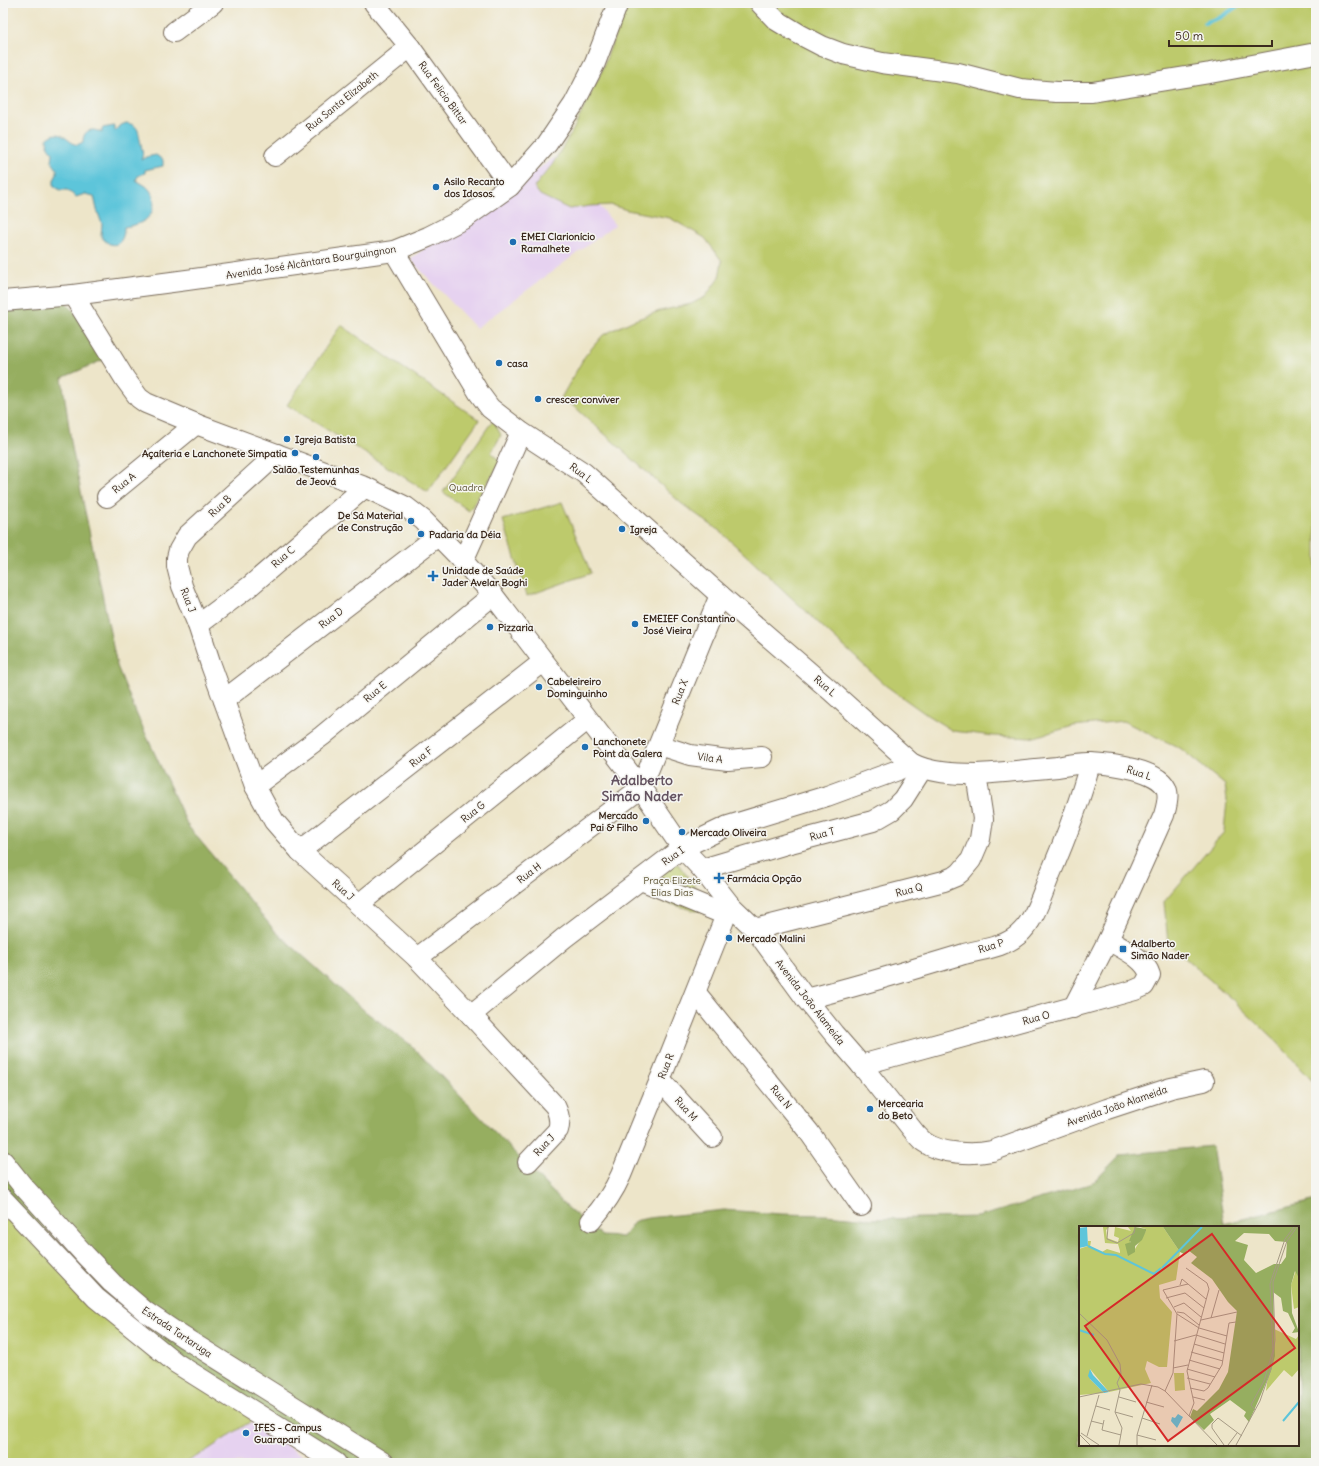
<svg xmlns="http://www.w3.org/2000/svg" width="1319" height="1466" font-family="Delius,sans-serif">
<rect width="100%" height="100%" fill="#f6f6f2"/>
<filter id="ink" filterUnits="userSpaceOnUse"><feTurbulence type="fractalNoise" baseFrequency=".025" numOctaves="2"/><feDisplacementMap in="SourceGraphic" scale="8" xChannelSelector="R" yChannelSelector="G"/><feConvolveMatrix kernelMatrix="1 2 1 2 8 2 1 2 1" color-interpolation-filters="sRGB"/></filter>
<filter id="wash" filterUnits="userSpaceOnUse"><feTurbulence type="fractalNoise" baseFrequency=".012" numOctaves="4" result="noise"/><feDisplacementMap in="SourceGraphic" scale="16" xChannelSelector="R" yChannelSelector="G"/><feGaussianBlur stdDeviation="0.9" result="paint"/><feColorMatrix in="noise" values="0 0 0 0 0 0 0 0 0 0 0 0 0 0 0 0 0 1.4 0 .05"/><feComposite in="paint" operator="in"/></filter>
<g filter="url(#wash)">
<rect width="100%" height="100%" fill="#ede5c9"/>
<g fill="#e6d2f0">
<path d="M558,155L615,225L476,328L410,259Z"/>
<path d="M251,1423L314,1463H174L196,1444Z"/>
</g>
<g fill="#bdca6c" stroke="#7c7a45">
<path d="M627,3H1316V1085L1278,1043L1234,1001L1168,943L1164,902L1224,832L1227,800L1225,785L1180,748L1123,721L1073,726L1031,738L994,736L953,731L927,715L885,685L721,532L682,504L576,408L561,398L585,356L603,335L632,321L660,311L691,304L705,297L719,278L722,261L705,238L670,218L627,210L611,205L590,206L569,209L540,195L534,187L552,165L573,130L601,73Z"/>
<path d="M341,325L479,420L428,492L287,405Z"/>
<path d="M493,420L501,435L491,453L501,462L469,511L443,492Z"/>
<path d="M562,502L591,573L527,596L503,520Z"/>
<path d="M678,864L710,907L696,911L657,900L642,888L669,865Z"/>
<path d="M3,1210L262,1414L203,1453L184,1463H3Z"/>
</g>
<path fill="#96ae60" stroke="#686c3f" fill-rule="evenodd" d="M62,298L102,344L105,359L62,378L72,448L117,666L137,715L188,826L275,931L366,1012L411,1045L567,1207L602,1236L623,1237L635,1221L648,1218L724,1210L781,1214L826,1215L871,1219L978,1217L1093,1183L1120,1155L1212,1146L1224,1224L1316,1200V1463H340L135,1333L3,1210V307ZM1080,1227H1298V1445H1080Z"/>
<path fill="#5dc5da" stroke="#4c787c" d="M126,123C140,125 138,132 141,144C142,150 144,154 141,160L146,157L156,155L163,160V166L145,170V173L138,176L136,180C140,183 146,185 149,189C158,200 154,216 142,222C137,225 130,226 124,227C125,244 112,252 101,236L102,224L97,210L94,196L85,194L76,197L67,190H60L54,186V180L57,174V169L52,162L53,153L48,147L47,139C61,127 64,140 77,145L83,142C83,130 92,127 102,133V128L114,126L115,131L119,126Z"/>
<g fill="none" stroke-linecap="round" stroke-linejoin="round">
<path stroke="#5dc5da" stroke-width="4" d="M1204,23L1221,17L1242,3"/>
</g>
</g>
<g filter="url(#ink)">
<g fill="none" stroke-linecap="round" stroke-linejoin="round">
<defs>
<g id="minor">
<path d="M374,3L410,47L510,186"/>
<path d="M760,3L776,20L799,34L822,46L843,54L882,63L958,73L1020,89L1057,92H1092L1210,73L1316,53"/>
<path d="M174,32L213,3"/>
<path d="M275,156L410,47"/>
<path d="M394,251L479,393L490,408L521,432L584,473L720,595L831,691L911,763C930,773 954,774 976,774C1003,773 1031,769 1058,767C1068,765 1080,763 1091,763C1109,764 1162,769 1167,791C1169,799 1166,808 1164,815L1108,940L1073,1008"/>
<path d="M73,295L125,379L139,398L146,403L196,424L365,487L406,507L423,520L463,561L493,595L641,788L682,848L702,869L730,905L755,929L806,999L834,1034L861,1065L915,1133C918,1136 920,1139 924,1142C940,1154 973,1155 992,1151L1107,1109L1171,1088L1204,1081"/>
<path d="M3,301L73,295L187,280L394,251L428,237L465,218L510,186L547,144L574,104L595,63L618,3"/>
<path d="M277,454L187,536L179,550L177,558V566L182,586L198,625L211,665L255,786L274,821L300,851L417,958L471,1015L555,1106C559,1114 561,1121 558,1130L528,1162"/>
<path d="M107,497L196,424"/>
<path d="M463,561L521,432"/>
<path d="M198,625L250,586L365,487"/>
<path d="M224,700L439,535"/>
<path d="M659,745L690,755L728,760L762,757"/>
<path d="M255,786L322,736L493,595"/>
<path d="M300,851L543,662"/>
<path d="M702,869L790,843L873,821L892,810L903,799L922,769"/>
<path d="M641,880L726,915"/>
<path d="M359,904L587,720"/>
<path d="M755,929L944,881L956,876L961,872L971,860L980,839L983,819L976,774"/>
<path d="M417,958L641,788L720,595"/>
<path d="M696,993L809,1132L861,1206"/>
<path d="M806,999C859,986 911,970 964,954C982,949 1003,948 1018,935C1034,922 1041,897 1049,877C1065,840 1080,802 1090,763"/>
<path d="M471,1015L564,938L682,848L728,826L827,796L898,770L911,763"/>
<path d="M861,1065L1135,990L1144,986L1150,975C1145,958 1123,949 1108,940"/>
<path d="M660,1080L712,1137"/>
<path d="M3,1161L22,1185L86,1256L112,1283L146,1312L183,1337L384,1463"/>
<path d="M3,1199L96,1298L176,1363L336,1463"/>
<path d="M591,1221C603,1207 613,1193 621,1175L660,1080L730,905"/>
</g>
</defs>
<use href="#minor" stroke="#796b5a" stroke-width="22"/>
<use href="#minor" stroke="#fff" stroke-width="20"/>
</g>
</g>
<g fill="#1f6fb2" stroke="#f6f6f2" stroke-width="1.5">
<circle cx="436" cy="187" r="4"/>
<circle cx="513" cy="242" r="4"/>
<circle cx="499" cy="363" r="4"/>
<circle cx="538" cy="399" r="4"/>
<circle cx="287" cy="439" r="4"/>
<circle cx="295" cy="453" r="4"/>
<circle cx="316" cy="457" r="4"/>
<circle cx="411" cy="521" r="4"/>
<circle cx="622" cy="529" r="4"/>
<circle cx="421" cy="534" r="4"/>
<path d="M431 570h4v4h4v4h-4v4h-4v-4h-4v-4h4z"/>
<circle cx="635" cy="624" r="4"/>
<circle cx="490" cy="627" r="4"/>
<circle cx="539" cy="687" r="4"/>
<circle cx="585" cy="747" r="4"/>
<circle cx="646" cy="821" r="4"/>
<circle cx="682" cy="832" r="4"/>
<path d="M717 872h4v4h4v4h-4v4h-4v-4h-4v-4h4z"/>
<circle cx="729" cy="938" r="4"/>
<rect x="1119" y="945" width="8" height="8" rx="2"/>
<circle cx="870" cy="1109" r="4"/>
<circle cx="246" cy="1433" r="4"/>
</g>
<g text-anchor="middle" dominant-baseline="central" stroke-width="3" stroke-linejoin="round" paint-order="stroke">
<g font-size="10" fill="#3b2a1e" stroke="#f6f6f2">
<text transform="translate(443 93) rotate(54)">Rua Felicio Bittar</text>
<text transform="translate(342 101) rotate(-39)">Rua Santa Elizabeth</text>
<text transform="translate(311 262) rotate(-9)">Avenida José Alcântara Bourguingnon</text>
<text transform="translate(581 473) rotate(37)">Rua L</text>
<text transform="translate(124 483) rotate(-39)">Rua A</text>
<text transform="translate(220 506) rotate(-43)">Rua B</text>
<text transform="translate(283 557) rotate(-41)">Rua C</text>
<text transform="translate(188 600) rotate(69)">Rua J</text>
<text transform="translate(331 618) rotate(-37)">Rua D</text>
<text transform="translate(825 686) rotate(41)">Rua L</text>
<text transform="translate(375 692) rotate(-40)">Rua E</text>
<text transform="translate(680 692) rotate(-68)">Rua X</text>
<text transform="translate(421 757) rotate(-38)">Rua F</text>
<text transform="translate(710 758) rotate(8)">Vila A</text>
<text transform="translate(1139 773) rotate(18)">Rua L</text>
<text transform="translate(473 812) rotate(-39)">Rua G</text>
<text transform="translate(822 834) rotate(-15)">Rua T</text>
<text transform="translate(673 856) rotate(-36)">Rua I</text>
<text transform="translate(529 873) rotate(-37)">Rua H</text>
<text transform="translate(343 890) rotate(42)">Rua J</text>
<text transform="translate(909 890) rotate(-14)">Rua Q</text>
<text transform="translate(991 946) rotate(-17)">Rua P</text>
<text transform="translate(810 1002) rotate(52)">Avenida João Alameida</text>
<text transform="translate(1036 1018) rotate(-15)">Rua O</text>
<text transform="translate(666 1066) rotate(-68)">Rua R</text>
<text transform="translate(781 1097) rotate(51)">Rua N</text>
<text transform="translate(1117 1106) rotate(-19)">Avenida João Alameida</text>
<text transform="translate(686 1109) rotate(48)">Rua M</text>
<text transform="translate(544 1145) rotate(-47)">Rua J</text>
<text transform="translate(177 1332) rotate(34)">Estrada Tartaruga</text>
</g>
<g font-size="10" font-weight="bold" fill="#3b2a1e" stroke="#f6f6f2" text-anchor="start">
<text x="444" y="181">Asilo Recanto<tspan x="444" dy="12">dos Idosos.</tspan></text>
<text x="521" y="236">EMEI Clarionício<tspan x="521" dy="12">Ramalhete</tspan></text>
<text x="507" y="363">casa</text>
<text x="546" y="399">crescer conviver</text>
<text x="295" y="439">Igreja Batista</text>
<text x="287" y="453" text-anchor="end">Açaíteria e Lanchonete Simpatia</text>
<text x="316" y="469" text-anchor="middle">Salão Testemunhas<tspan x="316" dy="12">de Jeová</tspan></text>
<text x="403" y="515" text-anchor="end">De Sá Material<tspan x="403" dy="12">de Construção</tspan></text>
<text x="630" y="529">Igreja</text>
<text x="429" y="534">Padaria da Déia</text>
<text x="442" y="570">Unidade de Saúde<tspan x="442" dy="12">Jader Avelar Boghi</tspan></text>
<text x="643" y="618">EMEIEF Constantino<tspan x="643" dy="12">José Vieira</tspan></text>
<text x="498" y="627">Pizzaria</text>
<text x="547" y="681">Cabeleireiro<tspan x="547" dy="12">Dominguinho</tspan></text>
<text x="593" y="741">Lanchonete<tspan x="593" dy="12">Point da Galera</tspan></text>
<text x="638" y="815" text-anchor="end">Mercado<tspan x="638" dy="12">Pai &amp; Filho</tspan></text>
<text x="690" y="832">Mercado Oliveira</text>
<text x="727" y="878">Farmácia Opção</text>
<text x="737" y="938">Mercado Malini</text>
<text x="1131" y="943">Adalberto<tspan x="1131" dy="12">Simão Nader</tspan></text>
<text x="878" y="1103">Mercearia<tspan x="878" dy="12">do Beto</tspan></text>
<text x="254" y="1427">IFES - Campus<tspan x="254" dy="12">Guarapari</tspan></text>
</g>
<g font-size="10" fill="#5c5232" stroke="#f6f6f2">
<text x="466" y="487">Quadra</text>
<text x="672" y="880">Praça Elizete<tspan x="672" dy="12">Elias Dias</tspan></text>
</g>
<g font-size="14" font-weight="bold" fill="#645360" stroke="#f6f6f2">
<text x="642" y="780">Adalberto<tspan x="642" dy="16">Simão Nader</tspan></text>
</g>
</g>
<g transform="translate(1079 1226)">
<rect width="220" height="220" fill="#ede5c9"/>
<path d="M24,1H30L27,4L28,12L39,16L40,12L35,10L36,1L52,5L49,1H56L51,16L56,23L67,5V3L61,1H84L101,26L97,54L80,59L81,72L93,86L88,141H80L68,135L66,143L72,157L30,166L11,143V153L25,167L0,169V23L9,20V15H12L11,21L23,26L28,23L41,27V25L39,18L26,17ZM217,44L220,52V81L215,83L212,59ZM195,103L217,113L220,109V143L213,151L205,144L187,165ZM95,147H105L106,164L96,165Z" fill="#bdca6c"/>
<path d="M56,1L67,3V5L63,14L56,20V26L49,30L46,18L52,16L50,15ZM84,1H220V52L216,45L212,59L213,87L220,106L213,107L216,102L209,87L204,85L202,72L194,66L196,130L192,145L170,196L165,190L167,186L151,174L131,188L135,194L125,204L111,191L114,183L118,185L140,163L149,146L158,85L149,76L133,53L112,37L118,31L109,24L105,28L101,26ZM165,7L190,8L196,15L208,16L207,31L202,38H195L177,47L165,34L169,19L156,15Z" fill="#96ae60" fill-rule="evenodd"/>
<path d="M8,1L9,20L0,22V2ZM11,143L14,149L30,166L25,167L11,153L9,150ZM99,188L104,191L98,202L92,195L93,191L96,192Z" fill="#5dc5da"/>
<path fill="none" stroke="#5dc5da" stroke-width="2" d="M9,20L26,28L37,29L75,48L82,42M83,42L123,1M0,104L15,109M204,195L220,176"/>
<path fill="none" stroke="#a69a85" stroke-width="1" d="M29,1L28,13L38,17L55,7L56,1M107,42L128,57L130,63L108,145L115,177L110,190M101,59L103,53L127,73M87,72L106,67L125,82M95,81L105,77L122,91M98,86L105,87L120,99M0,87L28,114L41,138L42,148L38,157L41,164L36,186L43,202L40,219M98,88L120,102L148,110M132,92L140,64M122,94L158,86M95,115L117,109L146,118M115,118L145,127M112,126L144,135M110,134L141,143M94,142L109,139M108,143L136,151M108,152L131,158M111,162L125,165L129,162L143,139L150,97L157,96M86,165L94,147L98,88L84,64L109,58M0,171L62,158L79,161L86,165L138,219M40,171L57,176M114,171L126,174M67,176L85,181M17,180L31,184M176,184L172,179L185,155L194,124L191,58L206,13L215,1M36,186L54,191M63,192L81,198M25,194L23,204L42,209M12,195L24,198M2,207L20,219M0,208L11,219M58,209L77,214M8,210L20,169M58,219V209L73,159M145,219L133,202V198L139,192L163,210M149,219L158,207M157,219L181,175L192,143L196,114L194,56L208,15L218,1"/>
<path fill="#d62828" fill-opacity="0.15" stroke="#d62828" stroke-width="2" d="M133,8L216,122L89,215L6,100Z"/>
<rect width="220" height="220" fill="none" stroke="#3b2a1e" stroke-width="2"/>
</g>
<rect width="1319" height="1466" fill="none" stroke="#f6f6f2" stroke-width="16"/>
<path d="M1169 40v6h103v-6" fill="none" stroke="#3b2a1e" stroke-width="2"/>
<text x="1175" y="40" font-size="12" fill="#3b2a1e" stroke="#f6f6f2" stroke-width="3" paint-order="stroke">50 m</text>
</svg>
